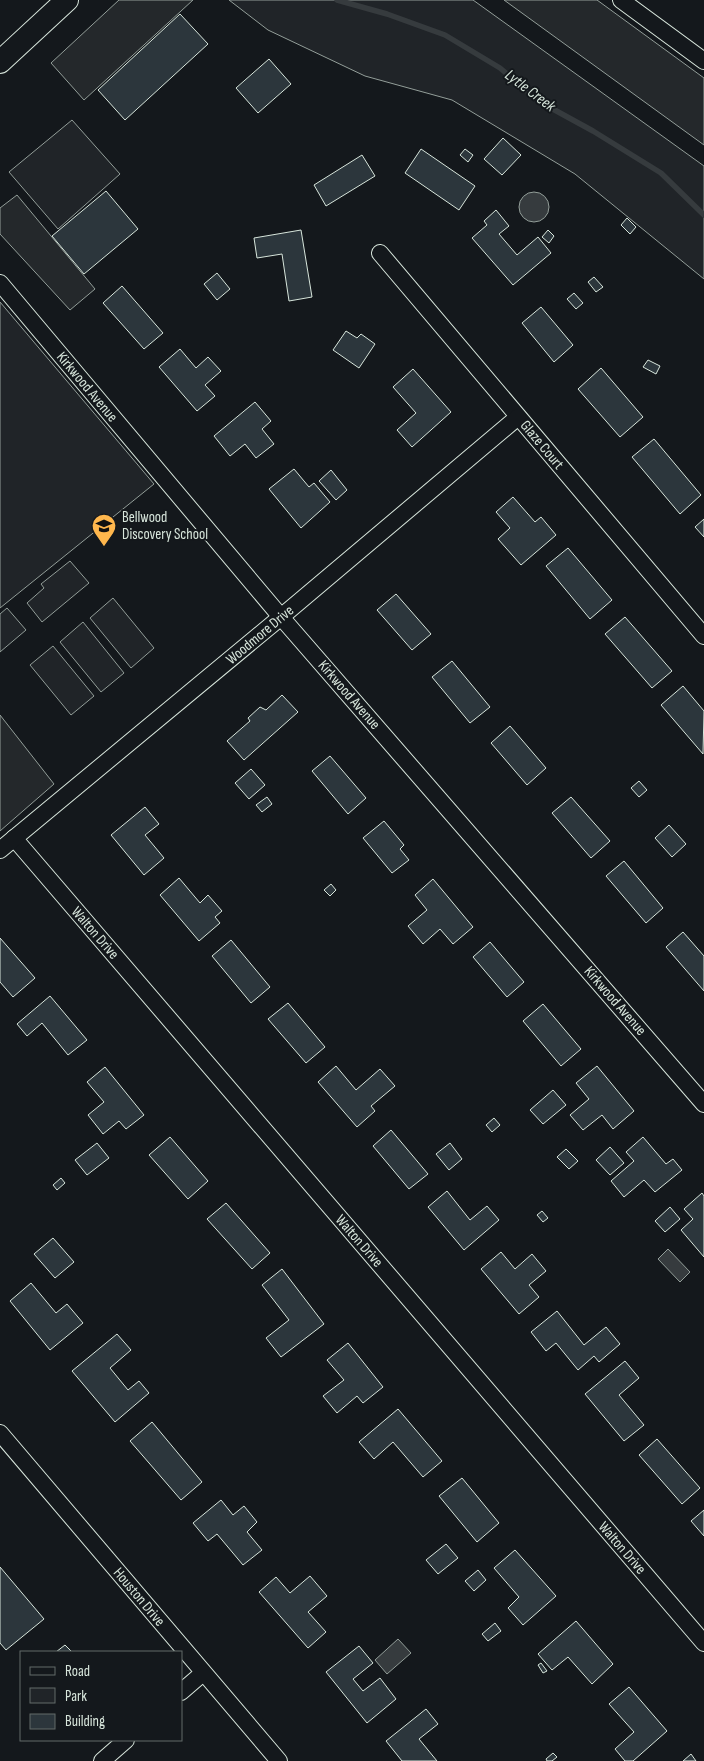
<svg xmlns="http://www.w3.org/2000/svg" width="704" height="1761" font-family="'Sofia Sans Condensed',sans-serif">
<rect width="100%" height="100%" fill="#14181c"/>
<g fill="#202428" stroke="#939e99">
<path d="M229,0H473L704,166V279L575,174L452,100L365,76L268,30Z"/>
<path d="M72,120L120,174L58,229L9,172Z"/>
<path d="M0,302L154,484L0,608Z"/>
<path d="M70,561L89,583L42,622L27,603L44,588L41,584Z"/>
<path d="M113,598L154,648L131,668L90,618Z"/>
<path d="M7,608L26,630L0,652V614Z"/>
<path d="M83,622L124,673L101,692L60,642Z"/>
<path d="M53,646L94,696L71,715L30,665Z"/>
</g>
<g fill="#24282b" stroke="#939e99">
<path d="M119,0H193L84,100L51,63Z"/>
<path d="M504,0H597L704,78V145Z"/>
<path d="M17,195L95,289L70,310L0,234V208Z"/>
<path d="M0,715L54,784L0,831Z"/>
</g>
<g fill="#363b3e" stroke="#939e99">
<circle cx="534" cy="207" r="15"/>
<path d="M668,1249L690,1272L680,1282L658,1259Z"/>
<path d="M398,1639L411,1653L387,1674L375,1660Z"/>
</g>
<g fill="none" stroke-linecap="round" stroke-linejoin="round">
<path stroke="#363b3e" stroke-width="5.5" d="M337,0L387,14L445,35L500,68L540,102L593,131L661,173L704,215"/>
</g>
<g fill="#2c363c" stroke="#d8e6dc">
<path d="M180,14L208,44L125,120L98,90Z"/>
<path d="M269,59L291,84L258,113L236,88Z"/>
<path d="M503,138L521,155L502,175L484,159Z"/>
<path d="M421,149L475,186L459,210L405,173Z"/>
<path d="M465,149L473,155L468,162L460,155Z"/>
<path d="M362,155L375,176L326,206L314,185Z"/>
<path d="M106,191L138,229L84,274L52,236Z"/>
<path d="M496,210L509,226L499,234L517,255L538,237L551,253L513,285L472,238L487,225L484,221Z"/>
<path d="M627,218L636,227L630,234L621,225Z"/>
<path d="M301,230L312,297L289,301L282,254L257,258L254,238Z"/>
<path d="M548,230L554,236L549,243L542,237Z"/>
<path d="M217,273L230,289L217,300L204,284Z"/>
<path d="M594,277L603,287L596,292L588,282Z"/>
<path d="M122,286L163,333L144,349L103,303Z"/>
<path d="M574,293L583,303L576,309L567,299Z"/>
<path d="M541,307L573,345L554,362L522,323Z"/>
<path d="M346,331L357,338L361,334L375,344L359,368L333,350Z"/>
<path d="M180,349L196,368L208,357L221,371L205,385L215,396L197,411L159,367Z"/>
<path d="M648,360L660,366L656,374L643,367Z"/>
<path d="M601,368L643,417L620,437L578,389Z"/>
<path d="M413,369L451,412L412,447L397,430L416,413L393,387Z"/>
<path d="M255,402L271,421L262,429L274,444L256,458L245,444L230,456L214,436Z"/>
<path d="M654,439L701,495L680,514L632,457Z"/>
<path d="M294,469L309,487L314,483L330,502L301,528L269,489Z"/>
<path d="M331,470L347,490L336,500L319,481Z"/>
<path d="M513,497L535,522L541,517L556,535L521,565L498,539L510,528L496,512Z"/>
<path d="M704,519V537L695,527Z"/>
<path d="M568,548L612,600L590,619L546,566Z"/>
<path d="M396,594L431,634L412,650L377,610Z"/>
<path d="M625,617L672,671L652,688L605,634Z"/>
<path d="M452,661L490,707L470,723L432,677Z"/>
<path d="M683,686L704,711L703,754L661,705Z"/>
<path d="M282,695L298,712L244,760L227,741L250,721L248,718L260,707L266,710Z"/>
<path d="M510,726L546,768L527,785L491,743Z"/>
<path d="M330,756L366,798L348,814L312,771Z"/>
<path d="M251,769L265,785L249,799L235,783Z"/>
<path d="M639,781L647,790L639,797L631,788Z"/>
<path d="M267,797L272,804L262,812L256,805Z"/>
<path d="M571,797L610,841L591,858L552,813Z"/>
<path d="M145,807L159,824L145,835L164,858L144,875L111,835Z"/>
<path d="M384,821L404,845L400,849L409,860L392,873L363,838Z"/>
<path d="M669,825L686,844L672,857L655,838Z"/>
<path d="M624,861L663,908L646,923L606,876Z"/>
<path d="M179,878L200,903L208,895L222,911L215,917L220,923L199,941L160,895Z"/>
<path d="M433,879L473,927L453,944L440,929L423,944L408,926L427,910L415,895Z"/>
<path d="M331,884L336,890L330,896L324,890Z"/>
<path d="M683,932L704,956V991L666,947Z"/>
<path d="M0,938L35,978L13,997L0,982Z"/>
<path d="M231,940L270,987L251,1003L212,956Z"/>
<path d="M490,942L524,982L507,997L473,957Z"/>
<path d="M50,996L87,1040L68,1055L42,1023L27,1036L17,1024Z"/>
<path d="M288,1003L325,1047L306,1063L268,1019Z"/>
<path d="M543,1004L581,1049L561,1066L523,1021Z"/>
<path d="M336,1066L356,1090L380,1069L395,1086L371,1106L375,1111L357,1127L318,1082Z"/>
<path d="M597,1066L634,1111L613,1129L602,1115L583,1130L570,1115L589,1099L576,1083Z"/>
<path d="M105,1067L144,1115L126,1129L119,1121L103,1134L88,1115L104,1102L87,1082Z"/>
<path d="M553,1090L566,1105L543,1124L530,1110Z"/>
<path d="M494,1118L500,1125L492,1132L486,1125Z"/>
<path d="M391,1130L428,1174L409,1189L373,1146Z"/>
<path d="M170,1137L208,1181L188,1199L149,1155Z"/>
<path d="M643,1137L666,1164L673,1159L682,1170L655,1192L644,1180L624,1197L611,1181L634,1161L626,1152Z"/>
<path d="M97,1143L109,1158L87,1175L75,1160Z"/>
<path d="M450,1143L462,1159L449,1170L436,1154Z"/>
<path d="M610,1147L624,1163L610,1175L596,1160Z"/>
<path d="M566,1149L578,1161L569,1169L557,1157Z"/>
<path d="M61,1178L65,1183L57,1190L53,1185Z"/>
<path d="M447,1191L470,1220L487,1206L499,1220L464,1250L428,1207Z"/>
<path d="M702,1193L704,1196V1257L681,1230L693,1219L684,1209Z"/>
<path d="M226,1203L270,1253L252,1269L207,1219Z"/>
<path d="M670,1207L680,1219L665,1232L655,1221Z"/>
<path d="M542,1211L548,1218L543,1222L537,1215Z"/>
<path d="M53,1238L74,1262L55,1278L34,1254Z"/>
<path d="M501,1252L515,1269L532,1254L546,1271L529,1285L539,1297L519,1314L481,1269Z"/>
<path d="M282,1269L324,1324L281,1357L266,1338L289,1320L262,1285Z"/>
<path d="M31,1283L56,1313L67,1304L83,1323L50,1350L10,1301Z"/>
<path d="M557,1311L584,1345L606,1327L620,1344L599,1362L594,1356L578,1370L556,1343L546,1351L531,1332Z"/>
<path d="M117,1334L131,1350L110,1368L128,1390L139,1381L149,1393L115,1422L72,1371Z"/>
<path d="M348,1343L383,1387L363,1403L357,1396L337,1413L323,1396L344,1380L327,1360Z"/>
<path d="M625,1361L639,1378L619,1395L644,1425L624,1441L585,1394Z"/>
<path d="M398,1409L442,1461L423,1477L393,1442L374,1459L359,1442Z"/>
<path d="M152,1422L202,1482L181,1500L130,1441Z"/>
<path d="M657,1439L700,1488L682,1504L639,1455Z"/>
<path d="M462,1478L499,1523L477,1542L439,1496Z"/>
<path d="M221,1500L233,1515L244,1506L257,1522L247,1532L262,1550L243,1565L217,1534L208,1541L193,1523Z"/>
<path d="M704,1510V1536L691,1521Z"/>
<path d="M446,1544L458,1558L438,1574L426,1560Z"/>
<path d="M515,1550L556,1596L523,1625L508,1608L519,1597L494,1568Z"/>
<path d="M0,1567L44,1619L6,1650L0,1643Z"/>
<path d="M478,1570L486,1580L474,1591L465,1581Z"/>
<path d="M310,1576L327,1596L308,1612L326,1632L308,1648L259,1592L276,1577L290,1593Z"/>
<path d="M576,1621L613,1664L592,1684L568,1657L552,1670L538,1654Z"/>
<path d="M495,1623L501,1631L488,1641L482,1634Z"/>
<path d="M65,1645L72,1652H56Z"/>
<path d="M359,1646L373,1663L353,1679L363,1691L380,1678L396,1699L367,1723L326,1672Z"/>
<path d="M541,1663L547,1671L543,1673L538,1665Z"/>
<path d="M629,1687L667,1731L633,1761H625L615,1749L634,1732L609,1704Z"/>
<path d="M426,1709L438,1724L419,1739L437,1761H402L386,1741Z"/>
<path d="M553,1753L557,1757L552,1761H547L546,1759Z"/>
<path d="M691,1754L696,1761H683Z"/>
</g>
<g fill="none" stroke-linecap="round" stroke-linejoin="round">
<defs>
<g id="street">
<path d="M621,0L704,61"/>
<path d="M380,253L704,636"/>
<path d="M0,283L281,617L704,1104"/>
<path d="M14,838L704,1643"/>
<path d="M0,850L281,617L518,417"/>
<path d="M0,1433L279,1761"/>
<path d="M181,1692L203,1673"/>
<path d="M102,1761L126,1740"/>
</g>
<path id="secondary" d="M0,62L67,0"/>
</defs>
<use href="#street" stroke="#d8e6dc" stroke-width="18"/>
<use href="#secondary" stroke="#d8e6dc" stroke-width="24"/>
<use href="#street" stroke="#14181c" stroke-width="16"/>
<use href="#secondary" stroke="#14181c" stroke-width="22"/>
</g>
<defs>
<symbol id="school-pin" viewBox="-11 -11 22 30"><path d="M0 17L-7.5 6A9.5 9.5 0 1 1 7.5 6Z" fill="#ffb74d" stroke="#14181c"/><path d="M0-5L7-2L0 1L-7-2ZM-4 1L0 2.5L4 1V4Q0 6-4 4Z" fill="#111"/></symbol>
</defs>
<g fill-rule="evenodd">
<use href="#school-pin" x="90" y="512" width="28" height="38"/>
</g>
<g text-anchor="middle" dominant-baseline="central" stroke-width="4" stroke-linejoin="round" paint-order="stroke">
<g font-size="15" fill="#d8e6dc" stroke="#14181c">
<text transform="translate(87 387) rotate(50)">Kirkwood Avenue</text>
<text transform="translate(542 445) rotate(50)">Glaze Court</text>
<text transform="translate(260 635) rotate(-40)">Woodmore Drive</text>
<text transform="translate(349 695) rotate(49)">Kirkwood Avenue</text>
<text transform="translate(95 933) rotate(49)">Walton Drive</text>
<text transform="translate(615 1001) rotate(49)">Kirkwood Avenue</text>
<text transform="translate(359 1241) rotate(49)">Walton Drive</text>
<text transform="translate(622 1548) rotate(49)">Walton Drive</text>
<text transform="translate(139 1597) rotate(50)">Houston Drive</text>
</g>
<g font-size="15" fill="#d8e6dc" stroke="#14181c" text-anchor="start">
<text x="122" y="517">Bellwood<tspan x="122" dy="17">Discovery School</tspan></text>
</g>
<g font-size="16" font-style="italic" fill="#d8e6dc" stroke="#14181c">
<text transform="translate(530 91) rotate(37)">Lytle Creek</text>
</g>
</g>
<rect x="20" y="1651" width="162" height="90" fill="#14181c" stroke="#626a69"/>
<rect x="30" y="1667" width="25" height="8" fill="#14181c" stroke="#626a69"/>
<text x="65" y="1676" font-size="15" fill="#d8e6dc">Road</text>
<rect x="30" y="1688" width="25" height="15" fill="#202428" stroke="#626a69"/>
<text x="65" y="1701" font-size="15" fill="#d8e6dc">Park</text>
<rect x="30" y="1714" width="25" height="15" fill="#2c363c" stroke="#626a69"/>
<text x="65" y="1726" font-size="15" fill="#d8e6dc">Building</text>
</svg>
